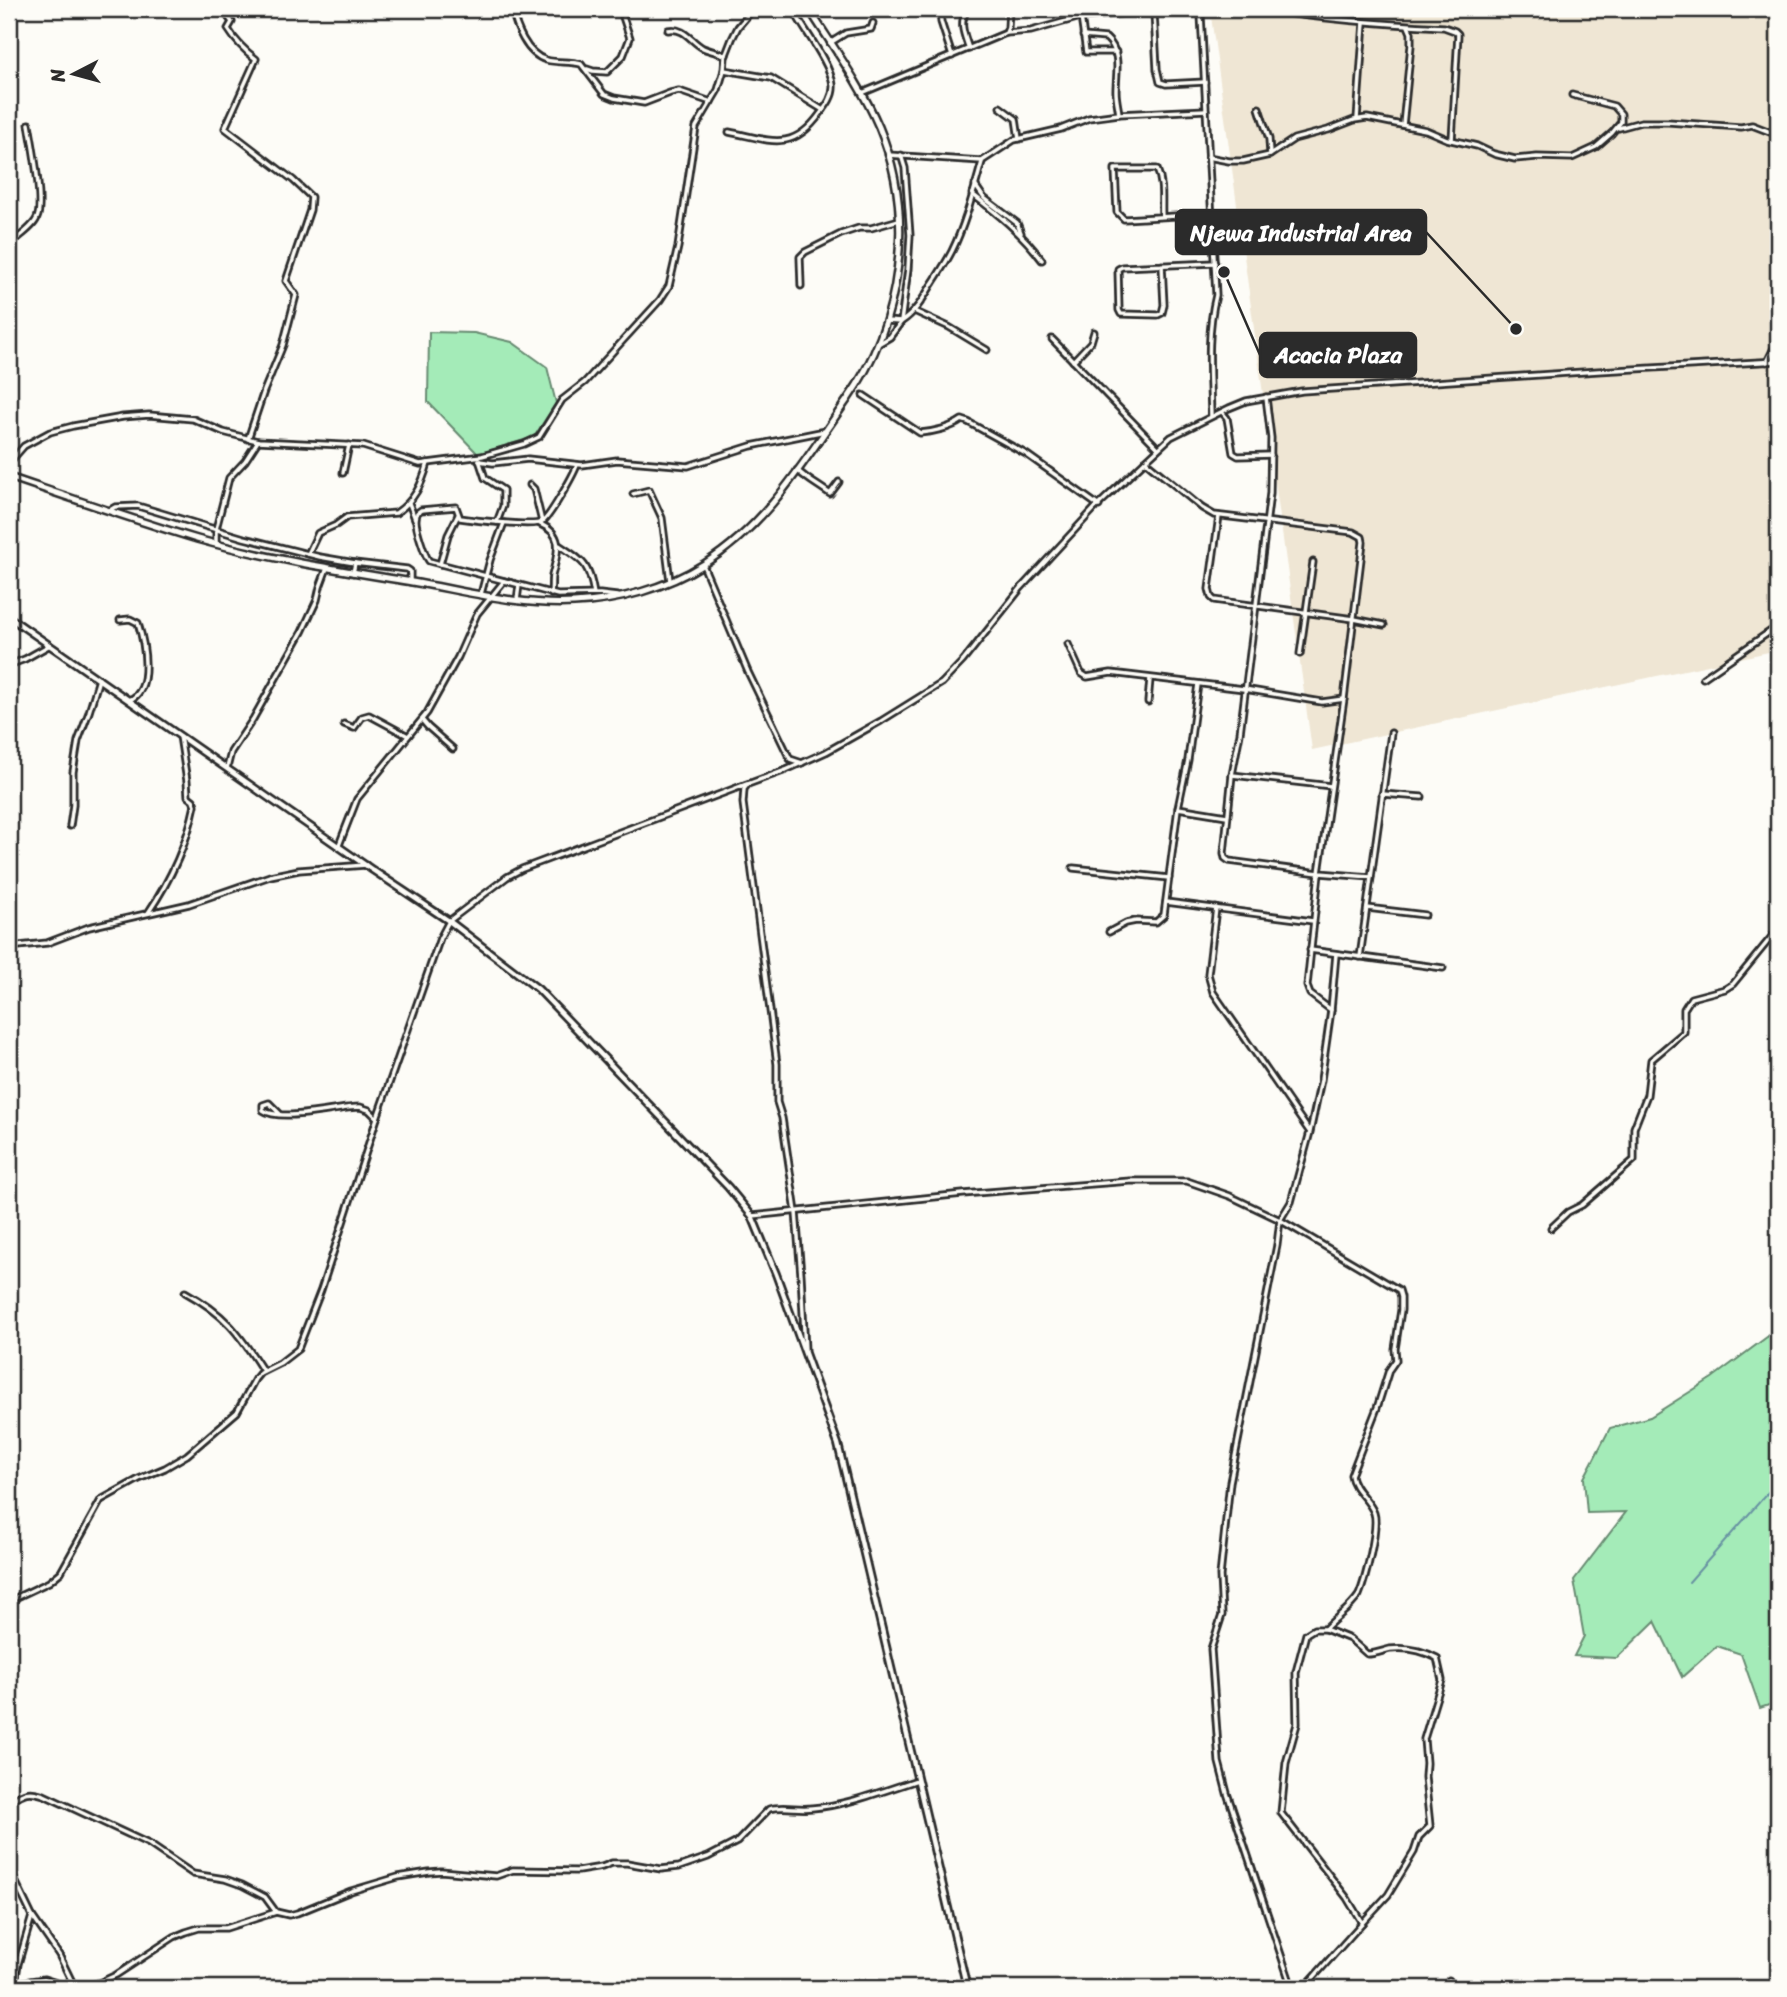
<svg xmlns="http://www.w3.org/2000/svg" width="1787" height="1997" font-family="Sriracha,sans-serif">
<rect width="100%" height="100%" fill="#fdfcf7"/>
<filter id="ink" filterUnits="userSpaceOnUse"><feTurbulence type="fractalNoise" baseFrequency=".0143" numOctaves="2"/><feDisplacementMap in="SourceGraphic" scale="14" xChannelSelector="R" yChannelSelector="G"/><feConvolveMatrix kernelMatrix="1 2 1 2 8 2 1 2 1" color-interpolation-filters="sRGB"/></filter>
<g filter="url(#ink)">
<path fill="#efe6d4" d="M1210,9H1778V650L1312,750Z"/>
<g fill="#a4ebb8" stroke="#688b72" stroke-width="2">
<path d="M429,332L474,333L512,342L547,367L556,403L534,437L478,454L428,402Z"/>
<path d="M1778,1333V1702L1760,1708L1741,1654L1717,1646L1682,1677L1655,1621L1617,1658L1574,1656L1584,1636L1574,1580L1626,1512L1587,1513L1584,1478L1610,1428L1650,1417L1712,1378L1771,1334Z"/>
</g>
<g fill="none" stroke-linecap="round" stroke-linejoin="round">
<path stroke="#6893a2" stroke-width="2" d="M1689,1582L1778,1481"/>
<defs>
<g id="minor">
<path d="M222,9L232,22L228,29C236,42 244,50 256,59L225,128L293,180L311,197L310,210L286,281L296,295L283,345L264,391L248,439"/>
<path d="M512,9C516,27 526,54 546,60C558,63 569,61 581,64L604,94L614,98L644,103L670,93L679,91L711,102"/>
<path d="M940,9L941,22L952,56"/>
<path d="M968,9C958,22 964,34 969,49"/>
<path d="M1203,9L1201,15L1216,295C1206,335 1210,375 1211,416"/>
<path d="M1259,9C1320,19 1382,24 1444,27L1455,31L1458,34L1452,140"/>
<path d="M1154,13L1157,69L1160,82L1166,84L1205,82"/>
<path d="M1081,17L1086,52H1116"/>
<path d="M668,30C685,27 690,41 703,48C710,51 719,53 726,55"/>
<path d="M1006,33L1008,28L1009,9"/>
<path d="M1083,36L1106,38C1122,52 1116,73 1116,91C1116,99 1118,106 1119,114"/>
<path d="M830,43L846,33L871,29L873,23"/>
<path d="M587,69L593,71L607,72L623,56L630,38L623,17"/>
<path d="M724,70L771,78L823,110"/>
<path d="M862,93L1006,33L1031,31L1081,17L1128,13"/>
<path d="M1000,107L1016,119L1019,139"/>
<path d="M1259,108L1269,139L1270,155"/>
<path d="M1357,119L1364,22"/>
<path d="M1403,125L1411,45V33L1408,26"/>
<path d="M1619,128L1641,122H1668L1741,127L1752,125L1778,135"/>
<path d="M729,132C770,140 792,153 820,114C827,105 834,96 833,85C831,66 808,35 798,18"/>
<path d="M888,155L982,161L1014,140L1061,129L1089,118L1119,114L1206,110"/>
<path d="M1208,157L1229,161H1243L1270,155L1294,139L1328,130L1354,120L1367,118L1426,130L1447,139L1477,146L1494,154L1515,159L1537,157L1572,158L1596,147L1612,133L1621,122V114L1614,106L1572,95"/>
<path d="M975,185L984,198L1017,223L1021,233"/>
<path d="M972,194C998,214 1022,233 1042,260"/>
<path d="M1162,217C1161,200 1164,185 1157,169H1115L1117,212L1124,219L1211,214"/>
<path d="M9,245C17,238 33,228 37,218C44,204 32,142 29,124"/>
<path d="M1162,265L1164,305L1162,313L1158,315L1121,314L1119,310L1118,269L1122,267L1215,263"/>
<path d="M801,286L800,257L805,252L841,234L859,228H871L899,220"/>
<path d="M914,311L949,327L987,350"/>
<path d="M886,321L901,322C915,313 923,299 932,284C939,273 946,263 952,251C965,225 974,190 982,162"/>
<path d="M1052,339L1158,448"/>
<path d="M878,344L890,337L901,322L908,269L910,235L905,168L901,155"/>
<path d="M1073,361L1091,342L1094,332"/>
<path d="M1767,362L1773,350L1778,344"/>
<path d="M863,395L920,433C933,432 951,428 962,420L968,422L1026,454L1099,506"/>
<path d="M1266,397L1271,438L1270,493L1240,733L1232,775L1224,853L1225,858L1229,861L1319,873L1371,877"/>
<path d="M1222,412L1227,418L1233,453L1238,456L1271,455"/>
<path d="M479,460L485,478L503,490V506L497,522"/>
<path d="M479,461L493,463L528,459L582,465L617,460L688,466L751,446L825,431"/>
<path d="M1145,461L1202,508L1214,515L1353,532L1362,537L1363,542L1344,699L1319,873L1307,986L1310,994L1331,1010"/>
<path d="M9,463L24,446L50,432L73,426L123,417L149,415L193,419L223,432L258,441L363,446L420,464L482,456L524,444L539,437L562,400L585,382L660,300L669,286L678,247L696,127L718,90L724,70L725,57L732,39L738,27L753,9"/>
<path d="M577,465C574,474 550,517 542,522C534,527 473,520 460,518L456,507L421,510L417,513C417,515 416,517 416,519C415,526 425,556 429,561L558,595L600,594L617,596"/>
<path d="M797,470C809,481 818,485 830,494L839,482"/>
<path d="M343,473L349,445"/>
<path d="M530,485L534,489L542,522"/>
<path d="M633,494L649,490L662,518L670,581"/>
<path d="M409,503L415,519"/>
<path d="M110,510L115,507L138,506L244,538L320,557L355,563"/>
<path d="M1219,516L1209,589L1211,597L1214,600L1354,619L1384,625"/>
<path d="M540,524C566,535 557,554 552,576C551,581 552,588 551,594"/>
<path d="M216,543V529L229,478L245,461L258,441"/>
<path d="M559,545C583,561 589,563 594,594"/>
<path d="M308,554L318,533L336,525L347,517L396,513C415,500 422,484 428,463"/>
<path d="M440,564L448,535L458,515"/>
<path d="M703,565L748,672L790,759L802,763"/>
<path d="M353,573L355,563L407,569L410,571V582"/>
<path d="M481,594L490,560L504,523"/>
<path d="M517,600L519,585"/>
<path d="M120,620L130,619L138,623C144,642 154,691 129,700"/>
<path d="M1068,644L1081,673L1087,677L1111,673L1244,689L1322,702L1344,699"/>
<path d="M1300,654L1313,562"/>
<path d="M9,665L25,659L50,645"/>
<path d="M1703,678L1778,626"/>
<path d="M1148,702L1150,679"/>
<path d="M422,720L428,727L453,749"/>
<path d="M344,724L354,728L362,717L369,715L408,736"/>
<path d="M227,768L231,752L253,719L302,632L317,600L320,587L327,568"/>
<path d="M1232,775L1331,786"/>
<path d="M1382,794L1422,797"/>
<path d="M1178,808L1227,816"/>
<path d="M70,826L73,805V772L78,741L89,712L99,679"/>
<path d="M339,845L357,799L427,713L458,657L477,614L504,581"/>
<path d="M1073,868L1169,878"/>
<path d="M1166,902L1313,921"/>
<path d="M1216,908L1208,974L1213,992L1309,1131"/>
<path d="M1367,908L1425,915"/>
<path d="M148,913C171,879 187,844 195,805L193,800L188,796L187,781L180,736"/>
<path d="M1109,932L1126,923L1136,921L1156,922L1164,915L1178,808L1188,760L1198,684"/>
<path d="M9,947L47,943L89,927L189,904L270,876L299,870L366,865"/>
<path d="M1310,950L1443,968"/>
<path d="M1360,957L1391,733"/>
<path d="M280,1114L269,1103L263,1105V1110C281,1123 337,1107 360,1107L369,1110L377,1118"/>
<path d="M752,1216L963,1194L1130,1181H1187L1230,1196L1280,1220L1399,1290L1401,1297V1310L1395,1349L1396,1360L1389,1370L1377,1408L1351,1475C1353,1490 1369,1499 1374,1513C1379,1527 1365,1581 1359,1595C1350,1609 1336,1617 1325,1629"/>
<path d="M1551,1228L1568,1212L1582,1205L1634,1160V1128L1647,1095L1651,1060L1684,1032V1009L1691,998L1725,989L1733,984L1778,929"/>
<path d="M185,1292C225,1314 239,1333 263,1371"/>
<path d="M805,1350L801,1275L796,1212L782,1118L777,1102V1064L743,803L744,789L748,784L786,770L826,752L881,721L942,683L963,661L1021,588L1095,508L1171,437L1229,408L1246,401L1302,391L1598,371L1778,361"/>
<path d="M9,1601L49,1582L61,1572L101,1500L139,1479L165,1468L187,1455L237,1412L255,1379L260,1373L280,1363L298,1349L321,1290L377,1118L440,938L449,921L507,877L522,869L747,784"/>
<path d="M1314,1629H1325L1350,1639L1367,1654C1375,1654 1382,1651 1390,1649C1407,1647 1422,1650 1437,1658L1442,1680L1424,1739L1426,1763L1425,1777L1430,1826L1419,1837L1414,1852L1388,1895L1362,1923L1347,1898L1281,1813L1286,1763L1297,1724L1296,1672L1306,1634Z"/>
<path d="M9,1802C23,1793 27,1789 44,1795L149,1844L193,1874L225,1879L242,1885L265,1897L276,1912L289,1915L297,1913L351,1891L398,1877L429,1872L441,1871L496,1876L513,1870L578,1871L602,1867L612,1863H627L661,1869L679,1867L708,1857L737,1842L769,1809C784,1805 797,1810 812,1808C848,1805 883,1791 917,1780"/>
<path d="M9,1868L32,1916L59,1955L75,1988"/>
<path d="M15,1983L18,1964L32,1916"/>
<path d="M9,1984L44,1979L72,1988"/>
<path d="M25,1988L31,1982"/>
<path d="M81,1988L101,1982L116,1975L174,1937L186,1932L199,1928H226L276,1912"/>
<path d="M1292,1988L1227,1793L1219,1762L1211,1649L1222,1615L1220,1576L1230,1482L1277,1245L1280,1220L1291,1202L1310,1132L1321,1080L1331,1010L1336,954"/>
<path d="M1304,1988L1362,1923"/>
<path d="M1447,1988L1449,1980"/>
</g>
<path id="tertiary" d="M9,617L371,869L449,921L538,989L728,1187L752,1216L776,1274L838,1444L967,1988"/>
<path id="secondary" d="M9,477C71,498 134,520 197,539C268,559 340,570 412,582C465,591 520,606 574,603C619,601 666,588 704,564C768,524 804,461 847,400C902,322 916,216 879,127C861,85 833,47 809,9"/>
</defs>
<use href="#minor" stroke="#2b2b2b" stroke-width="9"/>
<use href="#tertiary" stroke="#2b2b2b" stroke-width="10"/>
<use href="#secondary" stroke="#2b2b2b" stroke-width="10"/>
<use href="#minor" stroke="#fdfcf7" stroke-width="3.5"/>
<use href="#tertiary" stroke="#fdfcf7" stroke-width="4.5"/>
<use href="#secondary" stroke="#fdfcf7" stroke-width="5"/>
</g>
</g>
<path fill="none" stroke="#2b2b2b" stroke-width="2.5" d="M1516 329L1426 232M1224 272L1260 355"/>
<g fill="#2b2b2b" stroke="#fdfcf7" stroke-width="2.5">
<circle cx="1516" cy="329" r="7"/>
<circle cx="1224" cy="272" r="7"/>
</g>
<g fill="#2b2b2b" stroke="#2b2b2b" stroke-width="2.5">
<rect x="1176" y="210" width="250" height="44" rx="7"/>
<rect x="1260" y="333" width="156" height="44" rx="7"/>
</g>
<g font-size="23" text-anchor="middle" font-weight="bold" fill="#fff">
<text x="1301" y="241">Njewa Industrial Area</text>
<text x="1338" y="363">Acacia Plaza</text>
</g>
<rect width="1787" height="1997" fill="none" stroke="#fdfcf7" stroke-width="35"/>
<rect x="18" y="18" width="1752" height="1962" fill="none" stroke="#2b2b2b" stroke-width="2.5" filter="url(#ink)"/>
<g transform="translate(74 74) rotate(264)" stroke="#fdfcf7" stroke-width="5" paint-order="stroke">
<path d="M0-5L12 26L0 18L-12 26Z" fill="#2b2b2b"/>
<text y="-10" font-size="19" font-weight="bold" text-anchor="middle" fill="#2b2b2b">N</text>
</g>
</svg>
